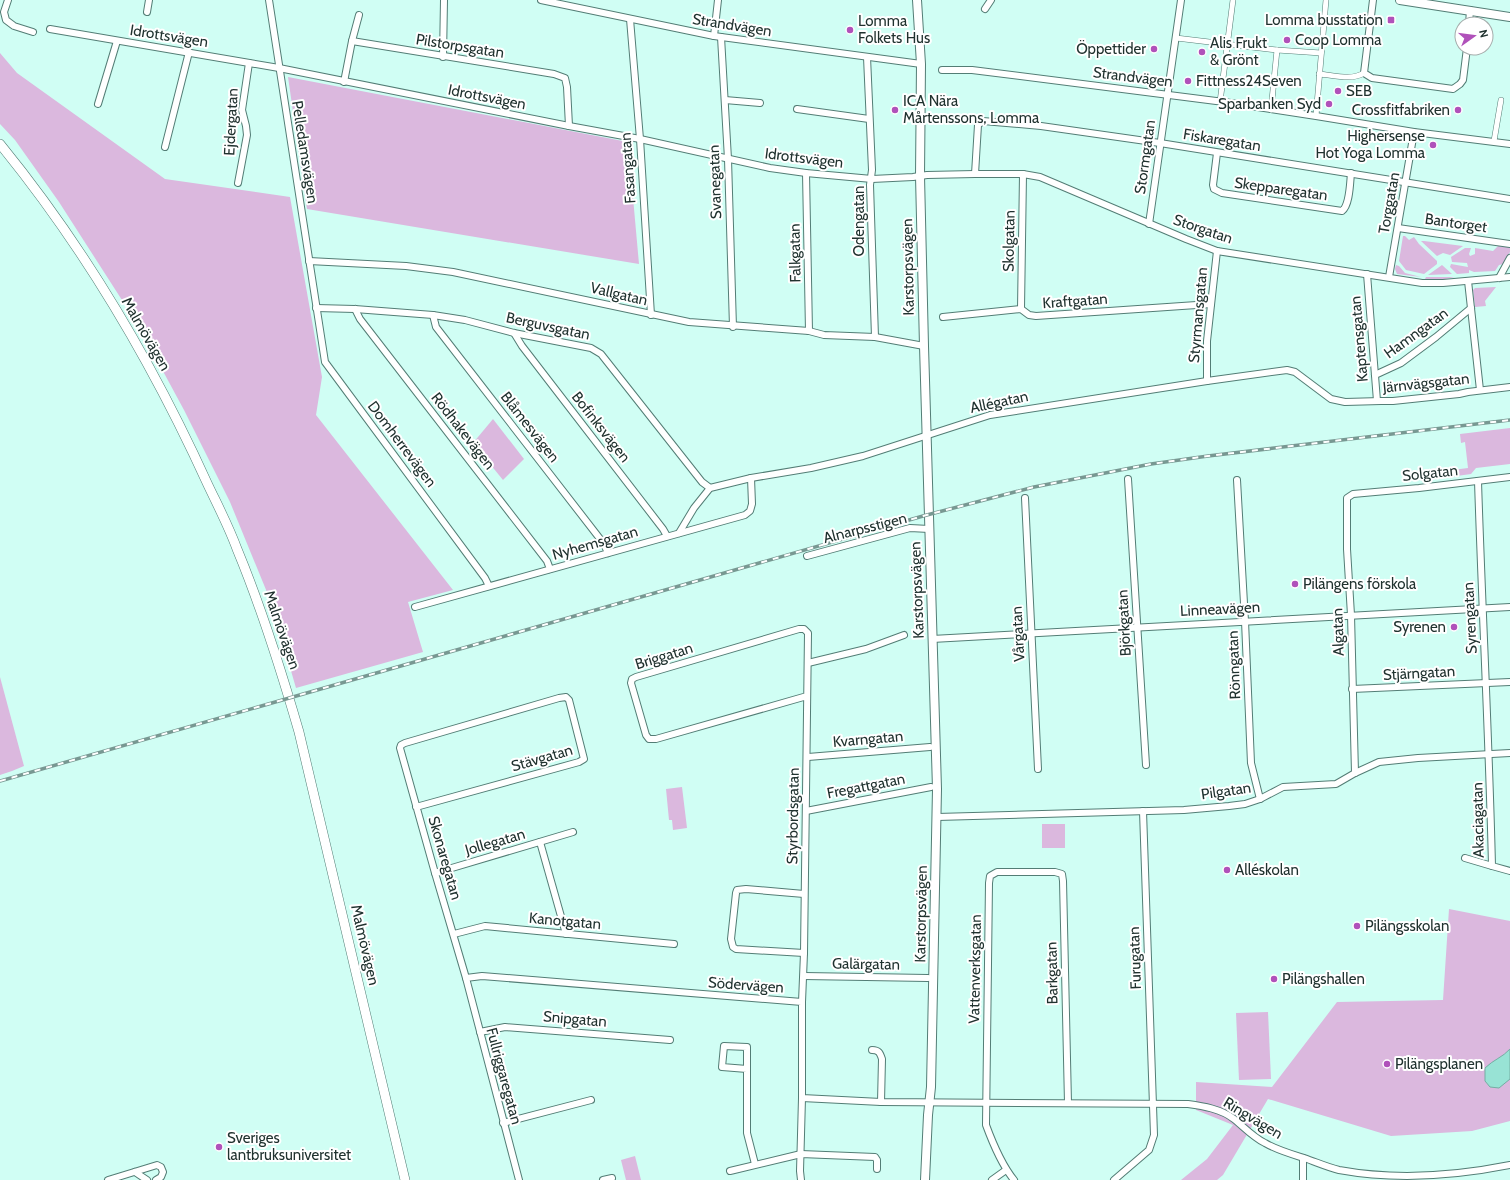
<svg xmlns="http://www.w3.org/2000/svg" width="1510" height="1180" font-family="Cabin,sans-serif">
<rect width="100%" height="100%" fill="#d0fef4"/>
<g fill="#dbb8de">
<path d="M0,53L17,73L165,179L290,197L322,377L316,415L453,590L408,602L423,652L296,688L271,602L230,502L184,410L138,325L59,202L15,140L0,124Z"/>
<path d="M288,77L628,142L639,264L307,209Z"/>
<path d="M1403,236H1405L1409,240L1414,237L1419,244L1437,261V264L1424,274L1406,270L1399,261Z"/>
<path d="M1421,241H1424L1463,246L1450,255L1443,253L1437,256Z"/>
<path d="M1498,246L1510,247V252L1503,264L1499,265L1495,271L1474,272L1469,270V273L1457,274L1450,267L1451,264L1468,267L1467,263L1452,262L1451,257L1465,248H1471L1469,254L1470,256L1475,254V248L1493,251Z"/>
<path d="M1396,265L1399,266L1405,273L1421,277L1397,274L1395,269Z"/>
<path d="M1442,265L1452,274L1428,275Z"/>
<path d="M1426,277H1455L1440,280L1425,279Z"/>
<path d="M1496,287L1485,301L1486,306L1475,307L1473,290L1475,288Z"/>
<path d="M493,419L524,459L503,480L473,443Z"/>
<path d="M1510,428V464L1476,468L1471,474L1421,481V474L1468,468L1465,442L1461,443L1460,434Z"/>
<path d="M0,677L24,766L12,771L0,775Z"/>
<path d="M682,787L687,828L673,830L672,820H669L666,789Z"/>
<rect x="1042" y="824" width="23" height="24"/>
<path d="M1449,909L1510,921V1121L1472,1131L1391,1136L1268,1099L1223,1175L1217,1180H1181L1207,1159L1233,1125L1196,1110V1082L1272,1087L1337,1002L1443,1000Z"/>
<path d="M1268,1012L1271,1079L1239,1080L1236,1013Z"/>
<path d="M635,1156L641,1180H626L621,1160Z"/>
</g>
<path fill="#98e3d5" stroke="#74aea3" d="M1510,1049V1079L1499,1088L1490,1087L1485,1081V1068C1493,1060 1503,1057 1510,1049Z"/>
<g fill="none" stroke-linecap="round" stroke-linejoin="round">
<defs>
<g id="pedestrian">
<path d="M1176,38L1277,50"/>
<path d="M1319,74C1333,75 1351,81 1364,73"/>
<path d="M1220,102L1233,0"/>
<path d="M1271,110L1277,50L1321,53"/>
<path d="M1316,116L1326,0"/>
<path d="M1494,141L1501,100"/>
</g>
<g id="minor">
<path d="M8,0L4,12L6,20L14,26L33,32"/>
<path d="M269,0L325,362L485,578L489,586"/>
<path d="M541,0L714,36L921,64"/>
<path d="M1373,0L1364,73L1372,78L1453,89L1460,84L1463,80L1467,48"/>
<path d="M985,9L991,0"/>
<path d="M147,12L149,0"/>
<path d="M630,19L640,139L651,315"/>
<path d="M1469,24L1470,10"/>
<path d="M50,29L279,68L569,126L640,139L770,168L806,173L872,179L913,177L927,175L975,174H1023L1040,177L1186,239L1217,251L1422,283H1443L1510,277"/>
<path d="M714,36L718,0"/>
<path d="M721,37L728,159L733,327"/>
<path d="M352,41L554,74L565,78L567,87L569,126"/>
<path d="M443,57L444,0"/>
<path d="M867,57L872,170L870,185L875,337"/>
<path d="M942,70H972L1224,102L1316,116L1414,132L1510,144"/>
<path d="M344,82L352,41L359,15"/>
<path d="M725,100L760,103"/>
<path d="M98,104L117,41"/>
<path d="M797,109L869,119"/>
<path d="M165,147L189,52"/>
<path d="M1217,153L1213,185L1214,189L1222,193L1342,211C1350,205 1350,182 1351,173"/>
<path d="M806,173L809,331"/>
<path d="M975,174L978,125L983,121L1041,126L1160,143L1510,199"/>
<path d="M238,183L247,135L246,126L242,110L249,63"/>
<path d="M1149,224L1181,0"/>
<path d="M1398,228L1510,244"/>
<path d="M309,261L406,266L453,272L689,322L809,331L824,335L875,337L924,346"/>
<path d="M1367,274L1377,401"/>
<path d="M1389,277L1414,132"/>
<path d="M1499,278L1510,258"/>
<path d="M1468,281L1480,390"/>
<path d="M316,308L355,309L433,315L465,320L514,333L591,348L601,354L702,482L710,488"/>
<path d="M355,309L360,319L547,561L550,569"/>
<path d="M1021,309L1023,174"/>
<path d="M433,315L436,327L604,544L608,553"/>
<path d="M943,317L1021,309L1029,315L1036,316L1211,304"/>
<path d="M514,333L522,346L663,529L667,536"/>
<path d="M1375,375L1401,363L1436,337L1471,308"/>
<path d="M1207,381V341L1217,251"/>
<path d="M1128,479L1146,765"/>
<path d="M1237,480L1245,621L1251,763L1260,799"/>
<path d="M1478,481C1482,609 1489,737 1492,866L1510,871"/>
<path d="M1025,498L1038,769"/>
<path d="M679,533L694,508L710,488L751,478L811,468L863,456L990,415L1207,381L1287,370L1295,372L1331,399L1345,402L1381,401H1393L1459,394L1468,392L1510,387"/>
<path d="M807,556L910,528L929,529"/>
<path d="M415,607L745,515L750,511L752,504L751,478"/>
<path d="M932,639L1510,607"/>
<path d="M808,663L866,649L904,635"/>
<path d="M1352,689L1510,682"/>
<path d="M808,757L930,747"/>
<path d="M1355,773L1351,615L1347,549V498L1353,494L1419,488L1510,477"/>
<path d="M416,807L579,762L584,759L569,700L566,697L559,698L405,743L401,745L400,748L435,873L466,978L519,1180"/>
<path d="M806,811L931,787"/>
<path d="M937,817L1184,810L1229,806L1245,804L1260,799L1283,787L1336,784L1355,773L1379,762L1418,758L1510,753"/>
<path d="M540,842L566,934"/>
<path d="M1465,858L1492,866"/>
<path d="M435,873L573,832"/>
<path d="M804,894L746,889L737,890L736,893L731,939L733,947L736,949L804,953"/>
<path d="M454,934L485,926L674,944"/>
<path d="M804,976L928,978"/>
<path d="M466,978L482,976L802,1002V1098L881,1102L1188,1104C1203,1106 1221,1109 1234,1119C1244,1127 1253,1137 1265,1143C1277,1150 1291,1154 1304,1158C1316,1162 1327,1167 1339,1170C1394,1180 1455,1176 1510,1165"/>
<path d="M802,1002L804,953L808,633L804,629H799L636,677L632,679L631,683L646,735L649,739H656L807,696"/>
<path d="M480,1032L505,1027L670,1040"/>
<path d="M872,1050C879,1050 880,1053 882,1059L881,1102"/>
<path d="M747,1069L722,1067L724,1046L747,1047V1133L755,1164"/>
<path d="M503,1123L591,1100"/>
<path d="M730,1171L801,1154L875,1157L877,1160V1169"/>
<path d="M135,1172L147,1180"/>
<path d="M108,1180L157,1165L161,1167L163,1172L161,1177L156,1180"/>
<path d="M603,1180L612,1178"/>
<path d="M801,1180L800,1171L802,1098"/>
<path d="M992,1180L1006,1170"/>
<path d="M1014,1180C1001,1164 993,1144 986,1125L989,883L990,876L997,872H1055L1062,874L1063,881L1068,1103"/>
<path d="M1114,1180L1149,1150L1154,1135L1143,811"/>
<path d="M1303,1180V1158"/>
</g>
<g id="tertiary">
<path d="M917,0L921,64L920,176L924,346L937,789L931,1087L928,1115L925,1180"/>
<path d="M1400,0L1510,17"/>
</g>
<path id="secondary" d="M0,144C84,247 153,364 208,485C218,506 229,527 237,549C262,609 281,670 299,732L405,1180"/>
</defs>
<use href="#pedestrian" stroke="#537d75" stroke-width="6"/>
<use href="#minor" stroke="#537d75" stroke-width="8"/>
<use href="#tertiary" stroke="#537d75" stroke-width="10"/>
<use href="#secondary" stroke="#537d75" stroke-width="10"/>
<use href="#pedestrian" stroke="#fff" stroke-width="5"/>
<use href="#minor" stroke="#fff" stroke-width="6"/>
<use href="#tertiary" stroke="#fff" stroke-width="8"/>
<use href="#secondary" stroke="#fff" stroke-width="9"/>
<defs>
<path id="rail" d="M0,781L923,516L1034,487L1151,464L1208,456L1510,420"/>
</defs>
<use href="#rail" stroke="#789892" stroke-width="3.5"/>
<use href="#rail" stroke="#fff" stroke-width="2" stroke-dasharray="6" stroke-linecap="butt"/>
</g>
<g fill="#b051ba" stroke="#fff" stroke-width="1.5">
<rect x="1387" y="16" width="8" height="8" rx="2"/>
<circle cx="850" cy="30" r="4"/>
<circle cx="1287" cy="40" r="4"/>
<circle cx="1154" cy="49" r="4"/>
<circle cx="1202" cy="52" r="4"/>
<circle cx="1188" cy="81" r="4"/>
<circle cx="1338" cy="91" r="4"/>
<circle cx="1329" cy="104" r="4"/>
<circle cx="895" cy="110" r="4"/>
<circle cx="1458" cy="110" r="4"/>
<circle cx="1433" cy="145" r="4"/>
<circle cx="1295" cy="584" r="4"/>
<circle cx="1454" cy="627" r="4"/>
<circle cx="1227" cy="870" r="4"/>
<circle cx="1357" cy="926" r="4"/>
<circle cx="1274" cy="979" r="4"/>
<circle cx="1387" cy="1064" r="4"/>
<circle cx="219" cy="1147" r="4"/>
</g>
<g text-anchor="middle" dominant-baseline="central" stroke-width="4" stroke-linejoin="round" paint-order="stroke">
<g font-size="15" fill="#20322f" stroke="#fff" text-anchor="start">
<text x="1383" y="20" text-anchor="end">Lomma busstation</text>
<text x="858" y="21">Lomma<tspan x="858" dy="17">Folkets Hus</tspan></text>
<text x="1295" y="40">Coop Lomma</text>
<text x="1210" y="43">Alis Frukt<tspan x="1210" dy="17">&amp; Grönt</tspan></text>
<text x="1146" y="49" text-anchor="end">Öppettider</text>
<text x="1196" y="81">Fittness24Seven</text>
<text x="1346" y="91">SEB</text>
<text x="903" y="101">ICA Nära<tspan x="903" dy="17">Mårtenssons, Lomma</tspan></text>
<text x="1321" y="104" text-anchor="end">Sparbanken Syd</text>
<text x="1450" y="110" text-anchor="end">Crossfitfabriken</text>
<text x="1425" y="136" text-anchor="end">Highersense<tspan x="1425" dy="17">Hot Yoga Lomma</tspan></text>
<text x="1303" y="584">Pilängens förskola</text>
<text x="1446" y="627" text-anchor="end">Syrenen</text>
<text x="1235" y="870">Alléskolan</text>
<text x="1365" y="926">Pilängsskolan</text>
<text x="1282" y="979">Pilängshallen</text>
<text x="1395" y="1064">Pilängsplanen</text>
<text x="227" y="1138">Sveriges<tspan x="227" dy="17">lantbruksuniversitet</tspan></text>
</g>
<g font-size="15" fill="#20322f" stroke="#fff">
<text transform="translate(732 25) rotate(9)">Strandvägen</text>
<text transform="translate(169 36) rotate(9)">Idrottsvägen</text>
<text transform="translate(460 46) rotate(9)">Pilstorpsgatan</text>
<text transform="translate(1133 77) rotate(7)">Strandvägen</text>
<text transform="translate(487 97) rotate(11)">Idrottsvägen</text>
<text transform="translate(231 122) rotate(-87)">Ejdergatan</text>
<text transform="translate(1222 140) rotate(9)">Fiskaregatan</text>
<text transform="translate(305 152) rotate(81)">Pelledamsvägen</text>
<text transform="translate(1145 157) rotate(-82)">Stormgatan</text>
<text transform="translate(804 158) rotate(7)">Idrottsvägen</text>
<text transform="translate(628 168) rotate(-94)">Fasangatan</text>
<text transform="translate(715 182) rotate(-92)">Svanegatan</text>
<text transform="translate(1281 189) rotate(8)">Skepparegatan</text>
<text transform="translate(1389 203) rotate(-80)">Torggatan</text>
<text transform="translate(859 221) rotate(-90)">Odengatan</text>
<text transform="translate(1456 223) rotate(8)">Bantorget</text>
<text transform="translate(1203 229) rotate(19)">Storgatan</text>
<text transform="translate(1009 241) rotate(-89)">Skolgatan</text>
<text transform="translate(795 253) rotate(-91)">Falkgatan</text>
<text transform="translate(908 267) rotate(-91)">Karstorpsvägen</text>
<text transform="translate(619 294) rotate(13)">Vallgatan</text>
<text transform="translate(1075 301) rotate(-4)">Kraftgatan</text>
<text transform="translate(1198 315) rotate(-85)">Styrmansgatan</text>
<text transform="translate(548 326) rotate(12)">Berguvsgatan</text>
<text transform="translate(1416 333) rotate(-36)">Hamngatan</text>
<text transform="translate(146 334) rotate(60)">Malmövägen</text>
<text transform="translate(1359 339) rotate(-95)">Kaptensgatan</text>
<text transform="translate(1426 383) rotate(-6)">Järnvägsgatan</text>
<text transform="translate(999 402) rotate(-12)">Allégatan</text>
<text transform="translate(530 427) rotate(52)">Blåmesvägen</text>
<text transform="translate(601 427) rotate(52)">Bofinksvägen</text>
<text transform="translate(463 431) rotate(52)">Rödhakevägen</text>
<text transform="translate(402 444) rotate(53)">Domherrevägen</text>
<text transform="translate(1430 473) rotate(-6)">Solgatan</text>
<text transform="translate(865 528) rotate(-14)">Alnarpsstigen</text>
<text transform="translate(595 543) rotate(-16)">Nyhemsgatan</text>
<text transform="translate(917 590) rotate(-92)">Karstorpsvägen</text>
<text transform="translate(1220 609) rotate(-3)">Linneavägen</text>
<text transform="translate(1470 618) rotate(-93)">Syrengatan</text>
<text transform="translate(1124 623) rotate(-93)">Björkgatan</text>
<text transform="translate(282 630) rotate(71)">Malmövägen</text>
<text transform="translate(1338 632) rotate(-92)">Algatan</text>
<text transform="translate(1018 634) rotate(-93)">Vårgatan</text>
<text transform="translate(664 656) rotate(-17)">Briggatan</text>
<text transform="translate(1234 665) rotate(-92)">Rönngatan</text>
<text transform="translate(1419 673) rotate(-3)">Stjärngatan</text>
<text transform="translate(868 739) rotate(-5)">Kvarngatan</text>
<text transform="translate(542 758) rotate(-16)">Stävgatan</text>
<text transform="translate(866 786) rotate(-11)">Fregattgatan</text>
<text transform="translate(1226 791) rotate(-8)">Pilgatan</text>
<text transform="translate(793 816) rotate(-89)">Styrbordsgatan</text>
<text transform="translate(1478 820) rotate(-91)">Akaciagatan</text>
<text transform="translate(495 842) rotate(-16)">Jollegatan</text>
<text transform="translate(445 858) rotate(74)">Skonaregatan</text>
<text transform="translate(921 914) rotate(-89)">Karstorpsvägen</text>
<text transform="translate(565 921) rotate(5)">Kanotgatan</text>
<text transform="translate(365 945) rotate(77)">Malmövägen</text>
<text transform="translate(1135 958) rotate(-92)">Furugatan</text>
<text transform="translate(866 964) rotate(1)">Galärgatan</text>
<text transform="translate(975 969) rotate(-89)">Vattenverksgatan</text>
<text transform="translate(1052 973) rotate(-91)">Barkgatan</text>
<text transform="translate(746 985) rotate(4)">Södervägen</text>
<text transform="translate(575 1019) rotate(5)">Snipgatan</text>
<text transform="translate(504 1076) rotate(75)">Fullriggaregatan</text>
<text transform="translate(1253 1118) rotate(31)">Ringvägen</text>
</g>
</g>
<g transform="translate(1474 36) rotate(76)"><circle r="19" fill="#ffffff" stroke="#a6adac"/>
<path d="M0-3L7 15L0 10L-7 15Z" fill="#b051ba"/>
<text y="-6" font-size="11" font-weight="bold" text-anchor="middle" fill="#20322f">N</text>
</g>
</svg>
